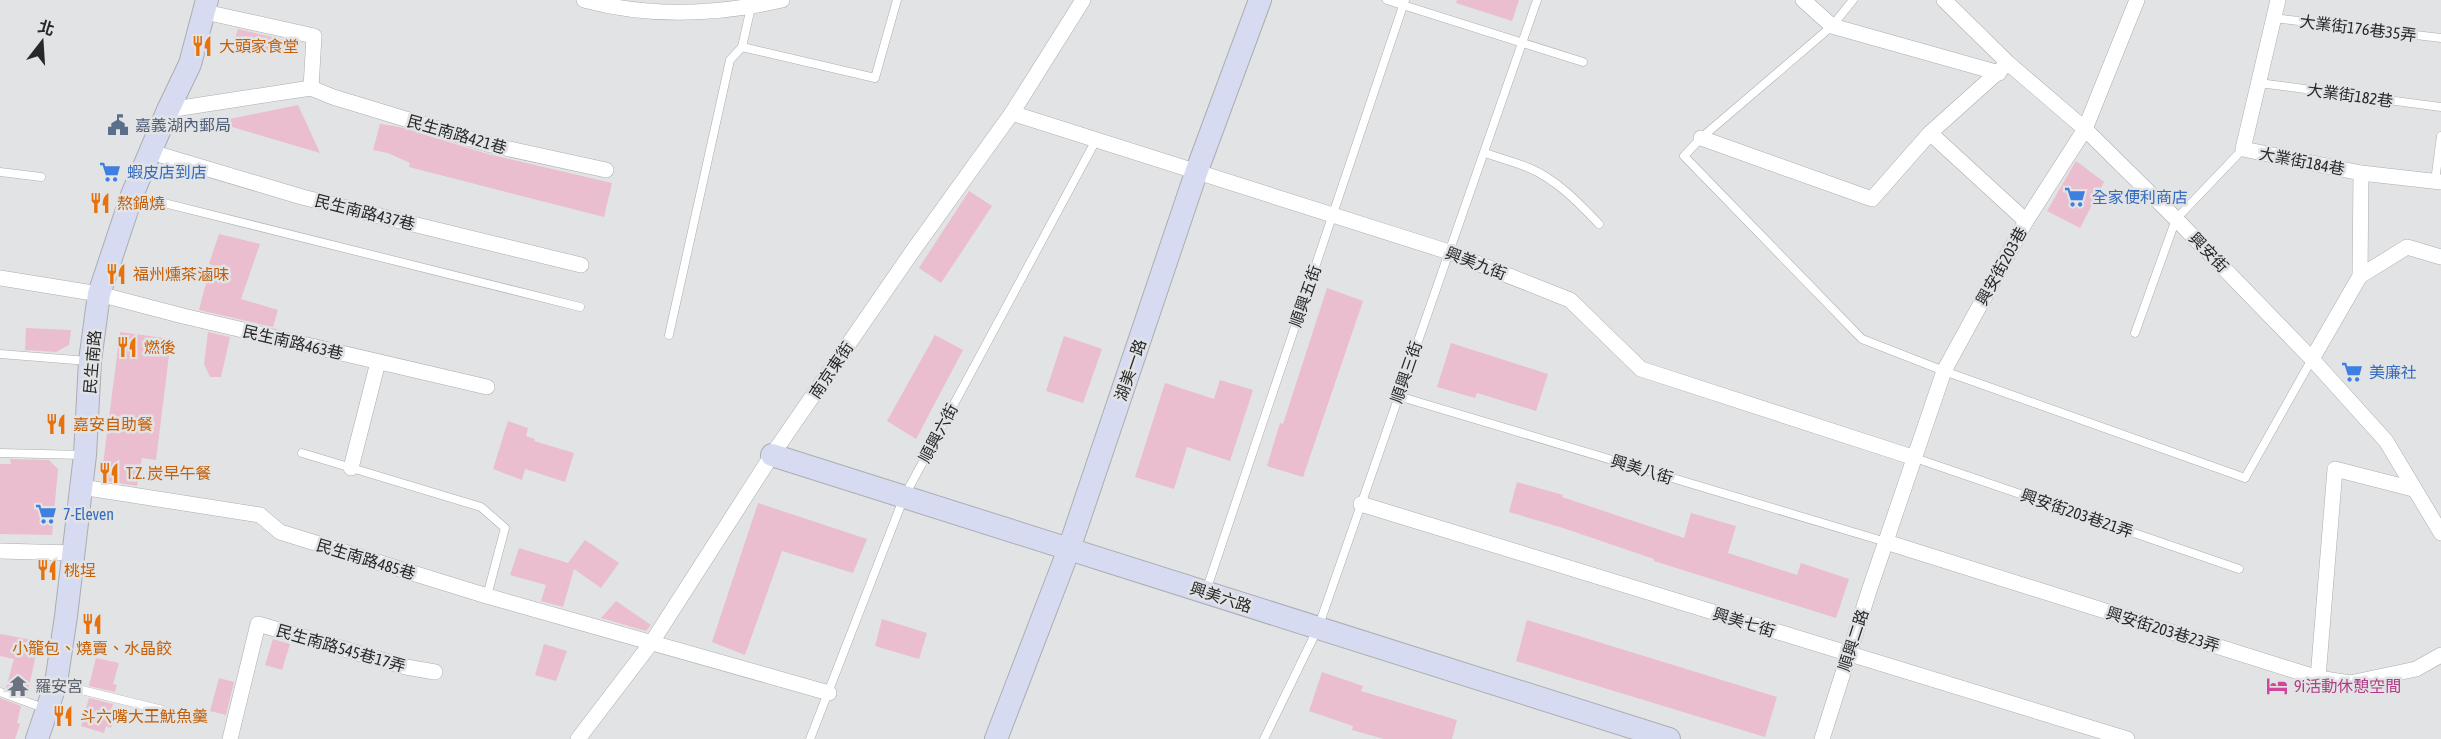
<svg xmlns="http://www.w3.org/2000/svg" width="2441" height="739" font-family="'Asap Condensed','Noto Sans TC',sans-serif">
<rect width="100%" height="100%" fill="#e1e3e5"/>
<g fill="#eabece">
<path d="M1457,0H1519L1512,21L1456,3Z"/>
<path d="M238,29L285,40L279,54L235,38Z"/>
<path d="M298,105L320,153L215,122Z"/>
<path d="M380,124L400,127L488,154L612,183L604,217L409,167L410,163L388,153L373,150Z"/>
<path d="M2076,161L2104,182L2080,228L2047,211Z"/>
<path d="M969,191L992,206L941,283L919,268Z"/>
<path d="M219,234L260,244L241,299L278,310L273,327L199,310L211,264H209Z"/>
<path d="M1327,288L1363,301L1303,477L1267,466L1280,423L1283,424Z"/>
<path d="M26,328L71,330L69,345L56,352L25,350Z"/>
<path d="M120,332L171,339L156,460L142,458L137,486L101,480Z"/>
<path d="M208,332L230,337L221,377H210L204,364Z"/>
<path d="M935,335L963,350L916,439L887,421Z"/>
<path d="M1064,336L1102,349L1083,403L1046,391Z"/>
<path d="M1451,343L1548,374L1536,411L1477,393L1475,398L1437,387Z"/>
<path d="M1220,380L1253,390L1230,461L1187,447L1174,489L1135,477L1165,383L1214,399Z"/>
<path d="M508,421L528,428L526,436L535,439L534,441L574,453L565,482L525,469L522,480L493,469Z"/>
<path d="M10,459L49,460L58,469L52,535L0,534V464H11Z"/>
<path d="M1517,482L1563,495L1562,497L1684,538L1691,513L1736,526L1728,553L1797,575L1801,563L1849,579L1836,618L1654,561V559L1563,528L1509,512Z"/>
<path d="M758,503L867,539L853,573L782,551L745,655L712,642Z"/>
<path d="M585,540L619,563L601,588L574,569L563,607L541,601L546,585L510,575L519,548L568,563Z"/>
<path d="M616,601L651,625L646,631L601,618Z"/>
<path d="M882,619L927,633L919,659L875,646Z"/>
<path d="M1527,620L1777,697L1765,737L1516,661Z"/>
<path d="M0,634L39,641L27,695L6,688L14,659L0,656Z"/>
<path d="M273,639L290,644L282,670L265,665Z"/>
<path d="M544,644L567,651L556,681L535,675Z"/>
<path d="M96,658L119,663L113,684L117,685L115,692L89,686Z"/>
<path d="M1322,672L1363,686L1361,691L1457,720L1452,739H1384L1352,730L1353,726L1309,711Z"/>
<path d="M219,678L234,682L226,715L210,711Z"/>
<path d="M0,698L21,706L17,723L20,724L15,739H0Z"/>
<path d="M89,698L113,704L111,711L116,713L111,728L106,726L104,733L81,726Z"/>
</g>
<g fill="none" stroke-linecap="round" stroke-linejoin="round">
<defs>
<g id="lane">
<path d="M1387,0L1583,62"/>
<path d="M1853,0L1832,26L1701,138L1684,156L1862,339L1944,371L2245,478L2312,359"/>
<path d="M2274,18L2441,38"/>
<path d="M742,47L875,78L897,0"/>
<path d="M2259,83L2441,107"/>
<path d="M1485,153C1499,158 1515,162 1529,168C1556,179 1579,203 1599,224"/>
<path d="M0,172L41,177"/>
<path d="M2435,181L2441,136"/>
<path d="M136,196L580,307"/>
<path d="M2135,333L2176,219L2243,149"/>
<path d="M669,335L730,60L742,47L751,7"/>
<path d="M0,354L88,361"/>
<path d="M1398,396L1886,542"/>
<path d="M0,453L83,455"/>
<path d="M302,453L481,507L505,528L487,596"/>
<path d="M1915,458L2239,569"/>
<path d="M1206,591L1405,0"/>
<path d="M57,684L163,710"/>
<path d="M0,692L46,709"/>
<path d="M810,739L904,497L1096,140"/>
<path d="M1264,739L1318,628L1537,0"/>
</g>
<g id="street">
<path d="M584,0C650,18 716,15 782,0"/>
<path d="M1803,0L1832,26L1999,73"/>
<path d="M1944,0L2008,63L2085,129L2176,219L2312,359L2386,441L2441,533"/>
<path d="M2278,0L2243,149L2361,173L2441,182"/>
<path d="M205,12L314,36L311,88"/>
<path d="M168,110L311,88L333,97L491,145L606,170"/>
<path d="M1012,113L1449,252L1570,300L1641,369L1915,458"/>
<path d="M1930,133L2026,221"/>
<path d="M1701,138L1872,199L1930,133L2008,63"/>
<path d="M151,152L302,197L581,265"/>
<path d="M2360,276L2407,247L2441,257"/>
<path d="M0,278L99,294L183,316L487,387"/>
<path d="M2312,359L2360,276L2361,173"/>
<path d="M351,468L378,362"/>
<path d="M81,487L260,515L280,532L487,596L829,693"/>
<path d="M1361,504L2127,739"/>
<path d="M1886,542L2318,678L2350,683L2416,669L2441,655"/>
<path d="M0,551L73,553"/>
<path d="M2318,678L2335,469L2413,489"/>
<path d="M230,739L258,624L406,667L435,672"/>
<path d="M578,739L652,642L772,455L912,252L1012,113L1083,0"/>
<path d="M1822,739L1869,591L1944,371L2026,221L2085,129L2137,0"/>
</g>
<g id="secondary">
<path d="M772,455L1669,739"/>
<path d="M37,739L56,683L66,616L85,455L90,361L99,294L132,195L168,110L190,64L207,0"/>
<path d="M996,739L1069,549L1196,173L1260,0"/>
</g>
</defs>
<use href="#lane" stroke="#abadaf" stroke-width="9"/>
<use href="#street" stroke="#abadaf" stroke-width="16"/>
<use href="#secondary" stroke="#abadaf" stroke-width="24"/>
<use href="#lane" stroke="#fff" stroke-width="8"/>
<use href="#street" stroke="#fff" stroke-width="15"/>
<use href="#secondary" stroke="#d7dbf2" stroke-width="22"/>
</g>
<defs>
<symbol id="restaurant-bare" viewBox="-9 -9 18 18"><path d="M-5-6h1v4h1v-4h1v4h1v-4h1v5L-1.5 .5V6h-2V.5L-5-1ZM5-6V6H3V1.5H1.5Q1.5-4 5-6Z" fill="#e8710a" stroke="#e1e3e5" stroke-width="2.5" paint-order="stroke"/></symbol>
<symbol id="civic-bare" viewBox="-9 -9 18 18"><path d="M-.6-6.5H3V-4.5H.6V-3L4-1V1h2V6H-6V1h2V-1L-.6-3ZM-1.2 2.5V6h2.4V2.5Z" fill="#5c6f8a" stroke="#e1e3e5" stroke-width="2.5" paint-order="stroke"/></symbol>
<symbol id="supermarket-bare" viewBox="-9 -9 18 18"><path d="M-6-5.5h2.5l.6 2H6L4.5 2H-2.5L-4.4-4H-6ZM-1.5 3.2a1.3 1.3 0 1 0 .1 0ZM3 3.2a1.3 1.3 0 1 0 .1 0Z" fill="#3f7fe0" stroke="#e1e3e5" stroke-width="2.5" paint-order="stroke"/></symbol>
<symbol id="temple-bare" viewBox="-9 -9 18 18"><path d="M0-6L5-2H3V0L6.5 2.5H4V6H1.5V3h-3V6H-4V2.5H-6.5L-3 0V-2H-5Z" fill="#6b7280" stroke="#e1e3e5" stroke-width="2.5" paint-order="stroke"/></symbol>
<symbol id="hotel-bare" viewBox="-9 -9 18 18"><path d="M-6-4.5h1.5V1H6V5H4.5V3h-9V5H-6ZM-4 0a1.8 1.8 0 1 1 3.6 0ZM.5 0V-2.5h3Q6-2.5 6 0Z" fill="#d1479c" stroke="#e1e3e5" stroke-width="2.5" paint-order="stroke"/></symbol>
</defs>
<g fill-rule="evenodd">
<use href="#restaurant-bare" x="187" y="31" width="30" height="30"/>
<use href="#civic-bare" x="103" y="110" width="30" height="30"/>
<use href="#supermarket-bare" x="95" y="157" width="30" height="30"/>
<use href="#supermarket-bare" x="2060" y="182" width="30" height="30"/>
<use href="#restaurant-bare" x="85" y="188" width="30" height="30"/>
<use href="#restaurant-bare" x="101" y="259" width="30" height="30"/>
<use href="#restaurant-bare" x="112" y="332" width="30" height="30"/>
<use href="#supermarket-bare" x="2337" y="357" width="30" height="30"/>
<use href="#restaurant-bare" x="41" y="409" width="30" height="30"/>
<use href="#restaurant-bare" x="94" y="458" width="30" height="30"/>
<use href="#supermarket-bare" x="31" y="499" width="30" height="30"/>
<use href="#restaurant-bare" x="32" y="555" width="30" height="30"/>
<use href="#restaurant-bare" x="77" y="609" width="30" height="30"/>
<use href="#temple-bare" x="3" y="671" width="30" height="30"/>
<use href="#hotel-bare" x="2262" y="671" width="30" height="30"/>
<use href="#restaurant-bare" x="48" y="701" width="30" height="30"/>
</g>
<g text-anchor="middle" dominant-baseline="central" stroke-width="5" stroke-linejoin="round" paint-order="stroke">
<g font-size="16" fill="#282829" stroke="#e1e3e5">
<text transform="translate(2358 28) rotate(7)">大業街176巷35弄</text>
<text transform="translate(2350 95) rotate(8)">大業街182巷</text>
<text transform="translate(457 134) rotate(16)">民生南路421巷</text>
<text transform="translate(2302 161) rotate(11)">大業街184巷</text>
<text transform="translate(365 212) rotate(14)">民生南路437巷</text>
<text transform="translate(2209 252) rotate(46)">興安街</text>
<text transform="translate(1476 263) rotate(21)">興美九街</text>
<text transform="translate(2001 266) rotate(-61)">興安街203巷</text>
<text transform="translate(1305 296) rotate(-71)">順興五街</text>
<text transform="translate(293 342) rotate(13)">民生南路463巷</text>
<text transform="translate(92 362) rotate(-85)">民生南路</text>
<text transform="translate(831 370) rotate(-56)">南京東街</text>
<text transform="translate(1130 370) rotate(-71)">湖美一路</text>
<text transform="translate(1406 372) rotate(-71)">順興三街</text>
<text transform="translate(938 433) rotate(-62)">順興六街</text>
<text transform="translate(1642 469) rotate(17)">興美八街</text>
<text transform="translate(2077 513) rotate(19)">興安街203巷21弄</text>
<text transform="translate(366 559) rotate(17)">民生南路485巷</text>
<text transform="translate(1221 597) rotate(18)">興美六路</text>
<text transform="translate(1744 622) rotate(17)">興美七街</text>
<text transform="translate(2163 629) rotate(17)">興安街203巷23弄</text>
<text transform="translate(1853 640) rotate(-72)">順興二路</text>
<text transform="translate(341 648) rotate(16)">民生南路545巷17弄</text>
</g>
<g font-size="16" fill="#c56008" stroke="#e1e3e5" text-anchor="start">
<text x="219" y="46">大頭家食堂</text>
<text x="117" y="203">熬鍋燒</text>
<text x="133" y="274">福州燻茶滷味</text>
<text x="144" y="347">燃後</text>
<text x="73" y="424">嘉安自助餐</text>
<text x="126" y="473">T.Z. 炭早午餐</text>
<text x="64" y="570">桃埕</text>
<text x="92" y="648" text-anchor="middle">小籠包、燒賣、水晶餃</text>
<text x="80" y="716">斗六嘴大王魷魚羹</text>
</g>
<g font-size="16" fill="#4e5e75" stroke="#e1e3e5" text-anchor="start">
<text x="135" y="125">嘉義湖內郵局</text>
</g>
<g font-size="16" fill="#366cbe" stroke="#e1e3e5" text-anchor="start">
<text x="127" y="172">蝦皮店到店</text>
<text x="2092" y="197">全家便利商店</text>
<text x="2369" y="372">美廉社</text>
<text x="63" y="514">7-Eleven</text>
</g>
<g font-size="16" fill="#5b616d" stroke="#e1e3e5" text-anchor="start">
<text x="35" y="686">羅安宮</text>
</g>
<g font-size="16" fill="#b23c85" stroke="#e1e3e5" text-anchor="start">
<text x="2294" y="686">9i活動休憩空間</text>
</g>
</g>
<g transform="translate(42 42) rotate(17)" stroke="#e1e3e5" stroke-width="4.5" paint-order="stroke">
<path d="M0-4.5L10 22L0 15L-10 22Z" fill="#282829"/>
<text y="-9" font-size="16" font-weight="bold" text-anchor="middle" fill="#282829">北</text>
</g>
</svg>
